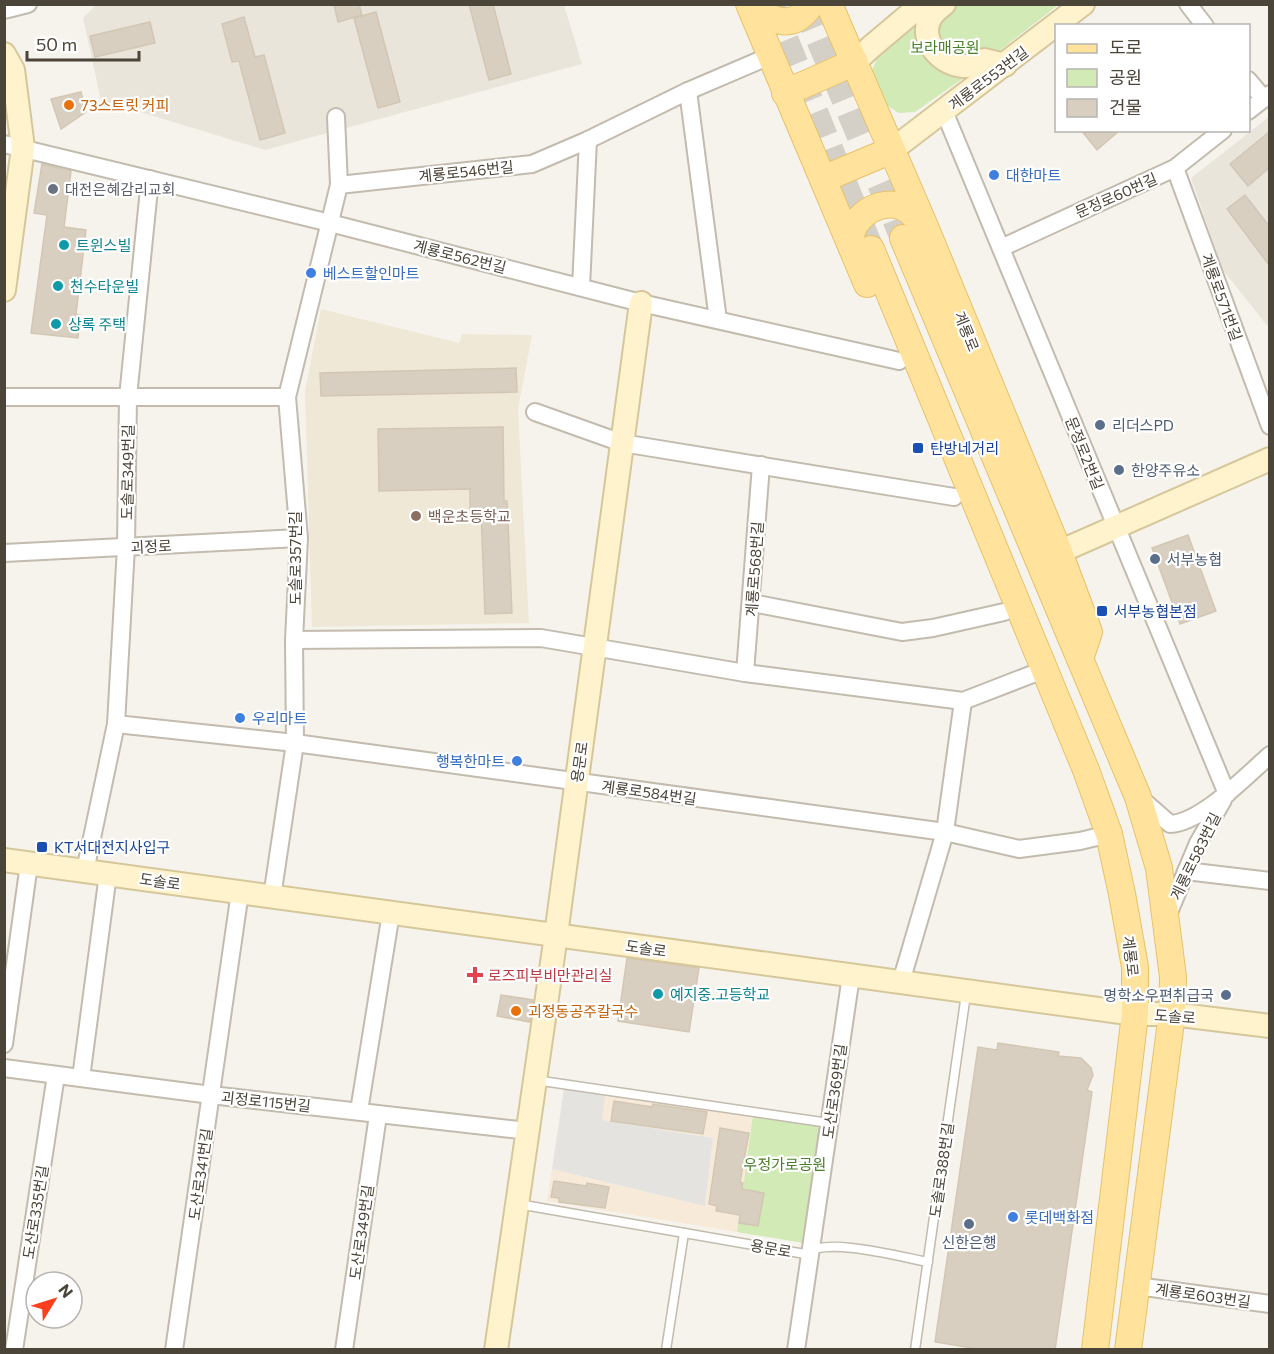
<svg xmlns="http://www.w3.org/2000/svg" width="1274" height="1354" font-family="Commissioner,'Noto Sans KR',sans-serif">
<rect width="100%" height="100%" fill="#f6f3ec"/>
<g fill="#eae5da">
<path d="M97,4L564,5L582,64L265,150L101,100L83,18Z"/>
<path d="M1269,117V328L1223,270L1191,178Z"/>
</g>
<path fill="#f7ead8" d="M605,1095L753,1115L737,1232L547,1201L552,1169L705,1206L713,1138L601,1120Z"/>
<path fill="#efe8d6" d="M321,309L459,343L462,334L532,335L518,409L529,623L312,627L305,391Z"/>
<g fill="#d2eab5">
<path d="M942,5H1058L972,72L915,112L899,113L883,103L872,82V70L877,59L885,50Z"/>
<path d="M753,1115L817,1126L828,1143L804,1243L737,1232Z"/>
</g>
<path fill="#e5e3e0" d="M564,1089L605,1095L602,1120L713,1138L705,1206L552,1169Z"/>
<g fill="#d8cfc1" stroke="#d3c7b4" stroke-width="1.5">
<path d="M334,4H359L362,15L338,22Z"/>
<path d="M469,4H493L511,74L489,80Z"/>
<path d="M376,12L400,102L378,108L354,18Z"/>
<path d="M244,17L255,57L264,55L285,133L260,140L239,61L232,62L222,24Z"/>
<path d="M150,22L155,43L95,57L90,36Z"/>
<path d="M81,92L86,112L61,129L51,99Z"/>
<path d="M1081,130H1120L1097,150Z"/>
<path d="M1269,132V168L1248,186L1230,164Z"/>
<path d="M42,164L71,171L64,227L86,230L76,314L80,315L78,338L31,333L47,215L34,213Z"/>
<path d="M1245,195L1269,226V265L1227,209Z"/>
<path d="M516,368L517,392L321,396L320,373Z"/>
<path d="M503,427L504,501H507L512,613L485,614L481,511H470V489L379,491L378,429Z"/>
<path d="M1188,535L1216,611L1180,624L1152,548Z"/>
<path d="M627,958L699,968L689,1032L618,1021Z"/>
<path d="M501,995L533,1000L530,1022L497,1016Z"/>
<path d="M998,1043L1059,1052L1058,1056L1081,1058L1091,1068L1093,1075L1087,1090L1092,1092L1055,1350H984L935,1342L978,1047L997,1050Z"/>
<path d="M614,1101L652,1107L653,1104L707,1112L703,1134L611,1121Z"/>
<path d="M720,1128L749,1133L740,1182L743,1183L742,1189L764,1193L758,1226L739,1223L740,1215L716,1211L717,1206L709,1204Z"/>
<path d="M554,1181L586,1186L587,1183L609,1187L605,1208L559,1202V1198L551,1197Z"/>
</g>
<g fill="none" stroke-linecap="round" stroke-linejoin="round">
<g stroke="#d4d0c8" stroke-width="26" stroke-dasharray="26 13" stroke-linecap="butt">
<path d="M771,4L871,249"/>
<path d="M804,4L903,238"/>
</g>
<defs>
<g id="lane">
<path d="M535,1080L829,1123"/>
<path d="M518,1204L805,1254C824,1236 901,1257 928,1262"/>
<path d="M666,1350L684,1233"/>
<path d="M915,1350L966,994"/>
</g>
<g id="street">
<path d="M1188,4L1205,26"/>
<path d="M4,10L28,4"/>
<path d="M1248,80L1264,99"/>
<path d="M688,91L718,320"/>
<path d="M944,111L1227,794"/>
<path d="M1248,111L1270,94"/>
<path d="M4,144L330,223L641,303L899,361"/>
<path d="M1175,168L1270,426"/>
<path d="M339,185L532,164L588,140L688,91L772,55"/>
<path d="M1001,248L1175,168L1223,130"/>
<path d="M581,287L588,140"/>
<path d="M4,397H287"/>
<path d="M535,412L622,443L954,497"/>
<path d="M4,553L299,538"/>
<path d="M752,603L902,632L933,628L1004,612"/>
<path d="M294,640L541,638L745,673L963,701L1043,670"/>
<path d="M745,673L761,465"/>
<path d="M116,724L295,743L945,832L1019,849L1080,841L1109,834"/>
<path d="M1139,797L1170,824C1201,823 1246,776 1270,755"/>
<path d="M85,871L116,724L126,547L128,397L150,179"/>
<path d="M1186,871L1270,881"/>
<path d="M272,897L295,743L294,640L299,538L287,397L339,185L336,117"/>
<path d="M1167,917L1198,843L1223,800"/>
<path d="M901,982L945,832L963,701"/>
<path d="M4,1044L29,864"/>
<path d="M4,1068L211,1095L528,1131"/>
<path d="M81,1078L108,874"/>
<path d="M359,1111L391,913"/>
<path d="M1137,1286L1270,1304"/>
<path d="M14,1350L56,1075"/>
<path d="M174,1350L240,892"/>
<path d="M344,1350L378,1115"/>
<path d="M796,1350L851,976"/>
</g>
<g id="secondary">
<path d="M944,4C941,7 936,10 933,14C911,42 954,81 984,60L1005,65"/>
<path d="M4,54L13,70L23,148L4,290"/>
<path d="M855,62L871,47L922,4"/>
<path d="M892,150L1083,4"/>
<path d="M1059,552L1270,459"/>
<path d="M4,860L1135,1014H1172L1270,1026"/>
<path d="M496,1350L556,935L641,303"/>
</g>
<g id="primary">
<path d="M749,4L867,284"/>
<path d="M753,4C772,23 794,31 811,4"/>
<path d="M829,4L926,229L1059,552L1089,632L1080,659"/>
<path d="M785,93L855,62"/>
<path d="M823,179L892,150"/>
<path d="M903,238L1138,797L1159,868L1173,977L1172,1014L1128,1350"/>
<path d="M871,249L1086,770L1109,834L1122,894L1135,967V1014L1095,1350"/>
<path d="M853,250C843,223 875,198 900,206C909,209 916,217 922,224"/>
</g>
</defs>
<use href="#lane" stroke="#c2bbae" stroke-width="11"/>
<use href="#street" stroke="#c2bbae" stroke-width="20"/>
<use href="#secondary" stroke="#d6c79b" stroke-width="26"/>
<use href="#primary" stroke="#e6c16a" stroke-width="28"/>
<use href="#lane" stroke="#fff" stroke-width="8"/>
<use href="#street" stroke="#fff" stroke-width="16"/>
<use href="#secondary" stroke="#fff3cd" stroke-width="22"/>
<use href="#primary" stroke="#ffe39c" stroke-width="26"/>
</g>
<g fill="#e8710a" stroke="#fff" stroke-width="2">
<circle cx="69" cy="105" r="6"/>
<circle cx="516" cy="1011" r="6"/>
</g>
<g fill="#3f7fe0" stroke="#fff" stroke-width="2">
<circle cx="994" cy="175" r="6"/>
<circle cx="311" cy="273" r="6"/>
<circle cx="240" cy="718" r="6"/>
<circle cx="517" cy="761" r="6"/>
<circle cx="1013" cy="1217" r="6"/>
</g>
<circle fill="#6b7280" stroke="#fff" stroke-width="2" cx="53" cy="189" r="6"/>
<g fill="#0f9aa8" stroke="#fff" stroke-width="2">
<circle cx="64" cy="245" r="6"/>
<circle cx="58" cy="286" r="6"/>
<circle cx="56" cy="324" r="6"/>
<circle cx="658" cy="994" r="6"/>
</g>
<g fill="#5c6f8a" stroke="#fff" stroke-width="2">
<circle cx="1100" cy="425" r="6"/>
<circle cx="1119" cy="470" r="6"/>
<circle cx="1155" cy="559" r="6"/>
<circle cx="1226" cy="995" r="6"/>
<circle cx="969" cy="1224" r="6"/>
</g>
<g fill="#1a4fb4" stroke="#fff" stroke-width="2">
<rect x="912" y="442" width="12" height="12" rx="3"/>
<rect x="1096" y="605" width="12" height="12" rx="3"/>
<rect x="36" y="841" width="12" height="12" rx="3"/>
</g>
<circle fill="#8d6e63" stroke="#fff" stroke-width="2" cx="416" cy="516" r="6"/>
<path fill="#e0444e" stroke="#fff" stroke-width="2" d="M472 966h6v6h6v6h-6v6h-6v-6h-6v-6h6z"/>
<g text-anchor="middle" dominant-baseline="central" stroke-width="4.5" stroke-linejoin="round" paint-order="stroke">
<g font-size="15" fill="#4a7f2a" stroke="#fff">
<text x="945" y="47">보라매공원</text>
<text x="785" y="1164">우정가로공원</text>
</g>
<g font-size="15" fill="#4b4439" stroke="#fff">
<text transform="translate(988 78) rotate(-37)">계룡로553번길</text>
<text transform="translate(466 171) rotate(-6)">계룡로546번길</text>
<text transform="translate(1116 195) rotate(-24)">문정로60번길</text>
<text transform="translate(460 256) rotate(14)">계룡로562번길</text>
<text transform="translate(1222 297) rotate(70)">계룡로571번길</text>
<text transform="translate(967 331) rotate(68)">계룡로</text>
<text transform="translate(1085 453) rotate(68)">문정로2번길</text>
<text transform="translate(127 472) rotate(-89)">도솔로349번길</text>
<text transform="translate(151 546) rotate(-3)">괴정로</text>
<text transform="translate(295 558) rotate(-90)">도솔로357번길</text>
<text transform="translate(754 569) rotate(-86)">계룡로568번길</text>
<text transform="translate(579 762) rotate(-82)">용문로</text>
<text transform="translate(649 792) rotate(8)">계룡로584번길</text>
<text transform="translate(1195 856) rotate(-64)">계룡로583번길</text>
<text transform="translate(160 881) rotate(8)">도솔로</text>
<text transform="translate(646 948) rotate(8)">도솔로</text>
<text transform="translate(1131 956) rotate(83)">계룡로</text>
<text transform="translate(1175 1016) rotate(4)">도솔로</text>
<text transform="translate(834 1091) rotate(-82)">도산로369번길</text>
<text transform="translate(266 1101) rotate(6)">괴정로115번길</text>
<text transform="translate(941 1170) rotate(-82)">도솔로388번길</text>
<text transform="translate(200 1174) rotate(-82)">도산로341번길</text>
<text transform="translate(35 1212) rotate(-81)">도산로335번길</text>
<text transform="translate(361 1232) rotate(-82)">도산로349번길</text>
<text transform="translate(771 1248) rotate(10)">용문로</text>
<text transform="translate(1203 1295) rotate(8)">계룡로603번길</text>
</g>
<g font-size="15" fill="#c56008" stroke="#fff" text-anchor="start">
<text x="81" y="105">73스트릿 커피</text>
<text x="528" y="1011">괴정동공주칼국수</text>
</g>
<g font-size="15" fill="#366cbe" stroke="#fff" text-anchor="start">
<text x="1006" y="175">대한마트</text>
<text x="323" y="273">베스트할인마트</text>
<text x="252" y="718">우리마트</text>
<text x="505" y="761" text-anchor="end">행복한마트</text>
<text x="1025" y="1217">롯데백화점</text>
</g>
<g font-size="15" fill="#5b616d" stroke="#fff" text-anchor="start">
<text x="65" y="189">대전은혜감리교회</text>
</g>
<g font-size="15" fill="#0d838f" stroke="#fff" text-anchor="start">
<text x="76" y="245">트윈스빌</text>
<text x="70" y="286">천수타운빌</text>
<text x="68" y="324">상록 주택</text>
<text x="670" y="994">예지중.고등학교</text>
</g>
<g font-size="15" fill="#4e5e75" stroke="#fff" text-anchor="start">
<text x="1112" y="425">리더스PD</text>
<text x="1131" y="470">한양주유소</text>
<text x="1167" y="559">서부농협</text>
<text x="1214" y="995" text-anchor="end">명학소우편취급국</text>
<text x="969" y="1242" text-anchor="middle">신한은행</text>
</g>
<g font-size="15" fill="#164399" stroke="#fff" text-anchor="start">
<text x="930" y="448">탄방네거리</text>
<text x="1114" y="611">서부농협본점</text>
<text x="54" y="847">KT서대전지사입구</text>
</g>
<g font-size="15" fill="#785e54" stroke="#fff" text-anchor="start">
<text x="428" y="516">백운초등학교</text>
</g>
<g font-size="15" fill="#be3a42" stroke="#fff" text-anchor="start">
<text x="488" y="975">로즈피부비만관리실</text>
</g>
</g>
<rect width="1274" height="1354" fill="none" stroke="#4b4439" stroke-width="12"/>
<rect x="1055" y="24" width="195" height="108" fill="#ffffff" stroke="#b7b4b0" stroke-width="1.5"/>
<rect x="1067" y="44" width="30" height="9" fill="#ffe39c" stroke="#b7b4b0" stroke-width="1.5"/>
<text x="1109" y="54" font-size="18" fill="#4b4439">도로</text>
<rect x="1067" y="69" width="30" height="18" fill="#d2eab5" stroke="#b7b4b0" stroke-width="1.5"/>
<text x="1109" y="84" font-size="18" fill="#4b4439">공원</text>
<rect x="1067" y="99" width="30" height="18" fill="#d8cfc1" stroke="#b7b4b0" stroke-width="1.5"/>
<text x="1109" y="114" font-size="18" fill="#4b4439">건물</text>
<g transform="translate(54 1300) rotate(52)"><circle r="28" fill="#ffffff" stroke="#b7b4b0" stroke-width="1.5"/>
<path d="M0-4.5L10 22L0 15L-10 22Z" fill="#fc3f1d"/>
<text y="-9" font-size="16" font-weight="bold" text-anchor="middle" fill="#4b4439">N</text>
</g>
<path d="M27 51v9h112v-9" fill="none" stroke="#4b4439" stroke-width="3"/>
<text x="36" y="51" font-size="18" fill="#4b4439" stroke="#ffffff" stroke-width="4.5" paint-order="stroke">50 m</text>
</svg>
